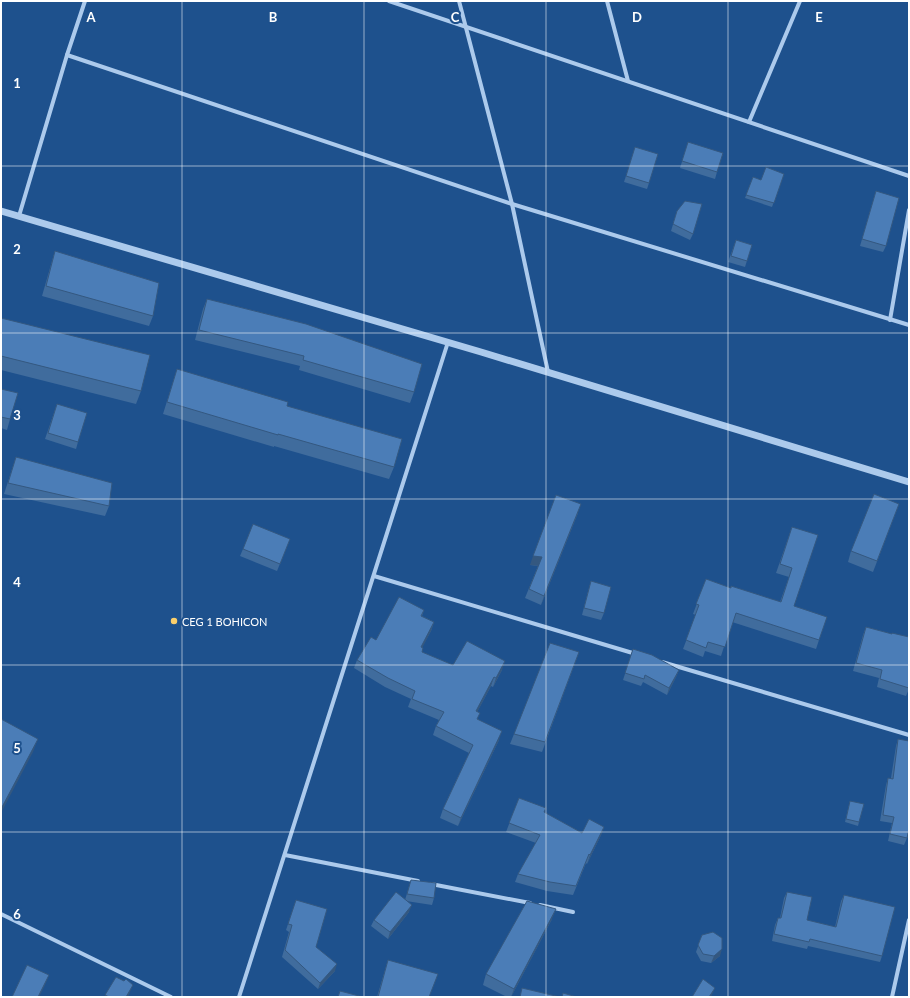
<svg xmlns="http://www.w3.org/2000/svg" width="910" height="998" font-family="Lato,sans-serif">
<rect width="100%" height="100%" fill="#1e518d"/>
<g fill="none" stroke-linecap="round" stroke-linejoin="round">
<g stroke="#accaec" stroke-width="4">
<path d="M389,1L909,176"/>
<path d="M459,1L512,204L548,372"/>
<path d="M607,1L628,81"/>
<path d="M67,55L512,204L909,325"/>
<path d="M749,122L800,1"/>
<path d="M19,216L67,55L85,1"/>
<path d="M890,320L909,210"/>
<path d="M374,576L636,654"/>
<path d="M662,662L909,735"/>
<path d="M285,855L418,881"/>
<path d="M431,884L530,903"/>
<path d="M540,905L573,912"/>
<path d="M1,914L171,997"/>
<path d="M239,997L448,342"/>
<path d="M892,997L909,920"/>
</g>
<path stroke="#accaec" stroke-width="7" d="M1,211L481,352L909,482"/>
</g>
<g fill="#406c9d">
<path d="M686,149L717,172L715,179L680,168Z"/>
<path d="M633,154L649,183L647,189L624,182Z"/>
<path d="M784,174L772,207L745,198L753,177L761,180Z"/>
<path d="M876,191L886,246L883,252L860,246Z"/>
<path d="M677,211L693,234L690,240L671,231Z"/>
<path d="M736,240L752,245L745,267L728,262Z"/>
<path d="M55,251L153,316L149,326L42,296L52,261Z"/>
<path d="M207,299L414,392L410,403L299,370L300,366L195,340L203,309Z"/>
<path d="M1,318L141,391L136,404L1,370Z"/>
<path d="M177,369L287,406L394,467L389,479L274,446V447L163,414Z"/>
<path d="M1,389L10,419L7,430L1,428Z"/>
<path d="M57,404L78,442L76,449L45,439Z"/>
<path d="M16,457L109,506L105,516L4,494Z"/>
<path d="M899,504L873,572L848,562L851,551Z"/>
<path d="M578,513L541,605L525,598L538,566L530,565Z"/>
<path d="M792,527L794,606L819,640L816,649L732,622L721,656L705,651L703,657L683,649L696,615L693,614L706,579L731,588L780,602L789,577L776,573Z"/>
<path d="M290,539L277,571L240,556L243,549Z"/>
<path d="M591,581L604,613L601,620L582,615L589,588Z"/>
<path d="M424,610L422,616L434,622L431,631L422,647V652L453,665L502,670L493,687L491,686L477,712L478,719L499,740L458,826L440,818L443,809L469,753L433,735L436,726L439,720L408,707L411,699L385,687L354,668L357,660L376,640Z"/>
<path d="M866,627L892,634L909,637V689L906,696L877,687L879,678L853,671L863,635Z"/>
<path d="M633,649L679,670L676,677L667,695L643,682L641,686L623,680Z"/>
<path d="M579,652L542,752L510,744L514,734Z"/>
<path d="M898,739L907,838L904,845L888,841L892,823L880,821L886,785L888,778H891L896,746Z"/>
<path d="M519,798L582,833L604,827L601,835L587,864L586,863L573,895L547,891L515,882L518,874L536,843L506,832Z"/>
<path d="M850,801L859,822L858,826L845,822Z"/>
<path d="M411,880L434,898L432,905L406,901L409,912L388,939L371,926L374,920L405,900Z"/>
<path d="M787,892L807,920L835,927L841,901L844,895L882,956L880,962L808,946L807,949L772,941L775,925L778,918H780L784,898Z"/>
<path d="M296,900L316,947L335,971L318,989L282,957L289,932L286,930Z"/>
<path d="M552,919L511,997H507L483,985L486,974Z"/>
<path d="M702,935L720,956L711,963L701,961L696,952Z"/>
<path d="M388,960L429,997H377Z"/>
</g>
<g fill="#345880">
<path d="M581,504L578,513L541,605L544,596Z"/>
<path d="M533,556L542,557L539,566L530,565Z"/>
<path d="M434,622L431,631L418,656L421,647Z"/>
<path d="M505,661L502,670L493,687L496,678Z"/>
<path d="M679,670L676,677L667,695L669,688Z"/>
<path d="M494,677L491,686L473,720L476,711Z"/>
<path d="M502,731L499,740L458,826L461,818Z"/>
<path d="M38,739L33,752L1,813V809Z"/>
<path d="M604,827L601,835L587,864L590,855Z"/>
<path d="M412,905L409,912L388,939L390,932Z"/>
<path d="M556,909L552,919L511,997L514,989Z"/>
<path d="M722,949L720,956L711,963L714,956Z"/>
<path d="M337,964L335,971L318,989L320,983Z"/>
<path d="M49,975L45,985L39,997H38Z"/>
<path d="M133,985L130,992L128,997H126Z"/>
<path d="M715,988L711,997H709Z"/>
</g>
<g fill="#4b7db7" stroke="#345880">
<path d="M688,142L723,153L717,172L682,161Z"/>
<path d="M635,147L658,154L649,183L626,176Z"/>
<path d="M766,167L784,174L774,203L746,195L753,177L761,180Z"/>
<path d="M876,191L899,198L886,246L862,239Z"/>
<path d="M685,201L702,204L693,234L673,224L677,211Z"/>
<path d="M736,240L752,245L747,261L731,256Z"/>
<path d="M55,251L159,283L153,316L46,286Z"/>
<path d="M207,299L306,324L422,364L414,392L303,360L304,356L199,330Z"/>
<path d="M1,318L150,355L141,391L1,356Z"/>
<path d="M177,369L288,402L287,406L402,439L394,467L278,434V435L167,402Z"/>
<path d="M1,389L18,393L10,419L1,417Z"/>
<path d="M57,404L87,413L78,442L48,433Z"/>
<path d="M16,457L112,483L109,506L8,483Z"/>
<path d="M874,494L899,504L877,561L851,551Z"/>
<path d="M556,495L581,504L544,596L529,589L542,557L533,556Z"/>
<path d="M253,524L290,539L280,564L243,549Z"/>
<path d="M792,527L818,535L794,606L827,617L819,640L736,613L725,647L708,642L706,648L686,640L699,605L696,604L706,579L731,588V586L781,602L792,568L780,564Z"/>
<path d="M591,581L611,587L604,613L584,608Z"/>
<path d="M399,597L424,610L421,616L434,622L421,647L423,648L422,652L453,665L467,641L505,661L496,678L494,677L476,711L480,713L477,719L502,731L461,818L443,809L473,745L436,726L444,712L412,699L415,691L388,678L357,660L371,637L376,640Z"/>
<path d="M866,627L892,634V633L909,637V688L880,679L882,670L856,663Z"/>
<path d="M550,643L579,652L545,742L514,734Z"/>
<path d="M633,649L652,655L679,670L669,688L645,675L644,679L625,673Z"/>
<path d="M1,719L38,739L1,809Z"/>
<path d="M898,739L909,741V829L907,838L890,834L894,817L883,815L888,778L893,779Z"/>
<path d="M519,798L546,808L544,812L582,833L589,819L604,827L590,855L589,854L576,886L550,882L518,874L540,835L509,823Z"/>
<path d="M850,801L864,804L859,822L846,819Z"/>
<path d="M411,880L436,883L434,898L407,894Z"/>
<path d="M396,892L412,905L390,932L374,920Z"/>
<path d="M787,892L812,897L807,920L836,927L844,895L895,907L882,956L810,939L809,942L774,934L778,918H781Z"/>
<path d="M296,900L327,909L316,947L337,964L320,983L285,950L292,925L288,924Z"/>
<path d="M527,901L556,909L514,989L486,974Z"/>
<path d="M713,932L722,938V949L714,956L703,954L698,945L702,935Z"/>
<path d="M388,960L438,974L429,997H378Z"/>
<path d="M27,965L49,975L38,997H12Z"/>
<path d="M116,977L124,981L126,979L133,985L126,997H109L105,995Z"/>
<path d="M703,979L715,988L709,997H692Z"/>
<path d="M522,988L560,997H520Z"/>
<path d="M340,991L363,997H338Z"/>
<path d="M563,993L577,997H562Z"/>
</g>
<path fill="none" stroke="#fff" stroke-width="1" stroke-opacity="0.55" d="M182,1V997M364,1V997M546,1V997M728,1V997M1,166H909M1,333H909M1,499H909M1,665H909M1,832H909"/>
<circle fill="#fbcf6b" stroke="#1e518d" stroke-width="1.5" cx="174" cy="621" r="4"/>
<g text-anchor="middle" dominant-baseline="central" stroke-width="4" stroke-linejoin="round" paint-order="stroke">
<g font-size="11" fill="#fff" stroke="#1e518d" text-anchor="start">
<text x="182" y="621">CEG 1 BOHICON</text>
</g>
</g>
<g font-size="13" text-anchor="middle" font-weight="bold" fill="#fff" stroke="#1e518d" stroke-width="4" stroke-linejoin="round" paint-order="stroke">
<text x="91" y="22">A</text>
<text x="273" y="22">B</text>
<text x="455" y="22">C</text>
<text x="637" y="22">D</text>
<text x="819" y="22">E</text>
<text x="17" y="88">1</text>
<text x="17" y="254">2</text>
<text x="17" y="420">3</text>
<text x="17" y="587">4</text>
<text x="17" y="753">5</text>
<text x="17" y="919">6</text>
</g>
<rect width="910" height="998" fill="none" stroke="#ffffff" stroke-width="4"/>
</svg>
